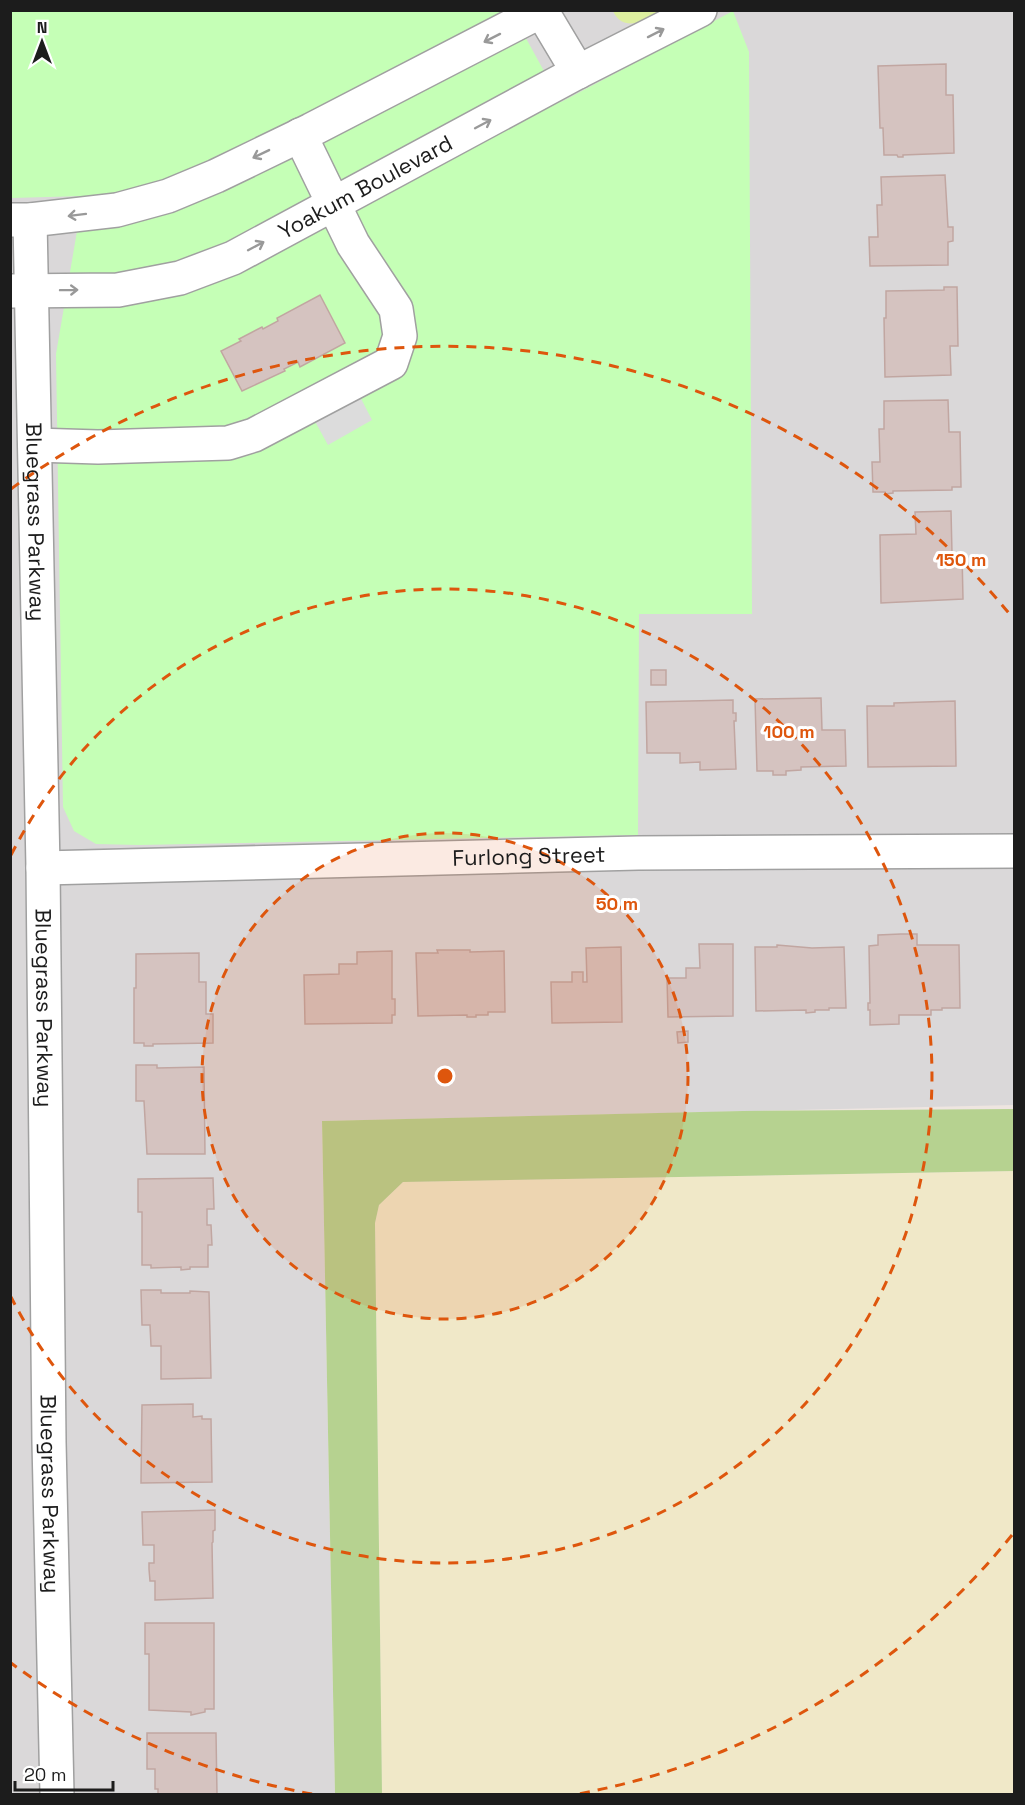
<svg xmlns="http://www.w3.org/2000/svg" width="1025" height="1805" font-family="'Space Grotesk',sans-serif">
<rect width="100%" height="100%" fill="#eee5e0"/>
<path fill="#dad8d9" d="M11,11H1014V1105L322,1121L335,1794H11Z"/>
<path fill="#f0e8c8" d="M1014,1171V1794H382L375,1223L379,1205L403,1182Z"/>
<path fill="#ddef9f" d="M613,11H665C649,18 624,35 613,11Z"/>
<path fill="#b6d290" d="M1014,1109V1171L403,1182L379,1205L375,1223L382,1794H335L322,1121L743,1111Z"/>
<path fill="#c5ffb6" d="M10,11H511L561,102L733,11L749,52L752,614H639L638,835L139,845L96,844L74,831L63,807L56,354L83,196L11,198Z"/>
<path fill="#dcdcdc" d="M353,383L372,420L328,445L307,407Z"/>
<g fill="#d5c3c0" stroke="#c1a6a1" stroke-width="1.5">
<path d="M946,64V95H953L954,153L903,155V157H898L897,155H884L883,128H880L878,66Z"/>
<path d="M945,175L948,227H953V241L948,242V265L870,266L869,237H878L877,205H882L881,177Z"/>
<path d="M944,287H957L958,346H950L951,375L885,377L884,318H886V291L944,290Z"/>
<path d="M320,295L345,343L300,367L298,362L284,369L285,371L242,391L221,351L241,341L239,339L262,327L263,329L278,321L277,318Z"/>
<path d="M948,400L949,432H960L961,487H952V490L893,491V493L885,494V492H873L872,462H880L879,429H884V401Z"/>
<path d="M951,511L952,553H962L963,599L881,603L880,535L916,534L915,512Z"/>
<rect x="651" y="670" width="15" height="15"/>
<path d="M821,698L822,730H845L846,766L801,767V770L786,771V775H773V771H757L755,699Z"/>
<path d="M733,700V713H736V721H734L736,769L700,770V762L680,763V753H647L646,702Z"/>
<path d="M955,701L956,766L868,767L867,706H894V703Z"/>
<path d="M901,934H917V945H959L960,1008H942V1010H931V1015H899V1024L870,1025V1010H868V1003H870L869,946L878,945V935Z"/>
<path d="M699,944H733V1016L668,1017L667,978H686V968H700Z"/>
<path d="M777,945L812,948L844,947L846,1008H829V1010H815V1012L806,1013V1010L756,1011L755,947H777Z"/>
<path d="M621,947L622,1022L552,1023L551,982H572V972H583V982H587L586,948Z"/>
<path d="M437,950H470V952L504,951L505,1012H488V1015H476V1017H467V1015L418,1016L416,953H438Z"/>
<path d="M392,951V999H395V1015H392V1023L305,1024L304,975L339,974V964H357V952Z"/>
<path d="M199,953V982H206V1014H213V1043L153,1044V1046H144V1043H134V988H136V954Z"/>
<path d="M688,1031V1042L678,1043L677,1032Z"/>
<path d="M136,1065H157V1068L204,1067L205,1154H147L144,1101H136Z"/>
<path d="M213,1178L214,1209H207V1225H211L212,1245H208V1267H190V1269L181,1270V1267L151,1268V1265H142V1212H138V1179Z"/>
<path d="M141,1290H161V1293H190V1291L209,1292L211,1378L161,1379V1346H151L150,1325H142Z"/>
<path d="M193,1404V1417L202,1416V1419H211L212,1482L141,1483L142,1405Z"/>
<path d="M215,1510V1530L213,1531V1542L212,1543L213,1598L155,1600V1581H150L149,1569V1563H154V1545H143L142,1512Z"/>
<path d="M145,1623H214V1709H205V1712L191,1715V1712L149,1710V1654H145Z"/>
<path d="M147,1733H216L217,1794H158V1789H155V1769H147Z"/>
</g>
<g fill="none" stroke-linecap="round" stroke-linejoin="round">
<defs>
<g id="minor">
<path d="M541,10L578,72"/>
<path d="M10,220H30L117,210L168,196L216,176L311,130L543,10"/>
<path id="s1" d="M30,220L43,868L49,1442L57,1794"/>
<path id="s2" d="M10,291L118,290L180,278L233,258L578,72L700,10"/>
<path d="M35,445L98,447L228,443L254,435L391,363L400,336L396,309L353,244L300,135"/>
<path id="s3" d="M43,868L638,853L1014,851"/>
</g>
</defs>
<use href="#minor" stroke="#a0a0a0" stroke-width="36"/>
<use href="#minor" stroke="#fff" stroke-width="33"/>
</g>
<defs><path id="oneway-shaft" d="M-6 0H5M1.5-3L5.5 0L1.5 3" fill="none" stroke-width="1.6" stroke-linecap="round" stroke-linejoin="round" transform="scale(1.5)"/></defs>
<g stroke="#999">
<use href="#oneway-shaft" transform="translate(656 33) rotate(-27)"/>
<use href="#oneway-shaft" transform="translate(492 38) rotate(153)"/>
<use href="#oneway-shaft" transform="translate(483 124) rotate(-28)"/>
<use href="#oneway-shaft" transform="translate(261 154) rotate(154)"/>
<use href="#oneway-shaft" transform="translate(77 215) rotate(173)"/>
<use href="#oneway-shaft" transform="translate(256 246) rotate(-28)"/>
<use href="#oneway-shaft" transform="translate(69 290) rotate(-1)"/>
</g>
<circle cx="445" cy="1076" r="243" fill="#de560d" fill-opacity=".12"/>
<g fill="none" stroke="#de560d" stroke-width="3" stroke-dasharray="10 8">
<circle cx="445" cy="1076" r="243"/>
<path d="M11 855A487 487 0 1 1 11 1297"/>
<path d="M1012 1535A730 730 0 0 1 578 1794M312 1794A730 730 0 0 1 11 1663M11 489A730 730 0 0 1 1012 617"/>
</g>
<g text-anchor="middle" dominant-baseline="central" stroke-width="6" stroke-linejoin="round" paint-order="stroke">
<g font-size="22" fill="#1c1c1c" stroke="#fff">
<text stroke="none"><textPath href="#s2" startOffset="378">Yoakum Boulevard</textPath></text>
<text stroke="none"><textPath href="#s1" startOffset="302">Bluegrass Parkway</textPath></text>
<text stroke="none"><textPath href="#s3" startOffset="486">Furlong Street</textPath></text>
<text stroke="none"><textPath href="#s1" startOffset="788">Bluegrass Parkway</textPath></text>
<text stroke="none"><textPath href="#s1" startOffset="1274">Bluegrass Parkway</textPath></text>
</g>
</g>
<circle cx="445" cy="1076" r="9" fill="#de560d" stroke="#fff" stroke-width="3"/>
<g font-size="18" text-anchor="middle" font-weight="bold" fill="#de560d" stroke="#fff" stroke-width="6" stroke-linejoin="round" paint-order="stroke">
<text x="961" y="566">150 m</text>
<text x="789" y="738">100 m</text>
<text x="617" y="910">50 m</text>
</g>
<rect width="1025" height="1805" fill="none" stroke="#1c1c1c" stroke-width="24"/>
<g transform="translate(42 42)" stroke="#ffffff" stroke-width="4.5" paint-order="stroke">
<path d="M0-4.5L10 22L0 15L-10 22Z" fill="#1c1c1c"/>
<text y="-9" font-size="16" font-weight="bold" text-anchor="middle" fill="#1c1c1c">N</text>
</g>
<path d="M15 1781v9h98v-9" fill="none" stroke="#1c1c1c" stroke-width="3"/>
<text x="24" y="1781" font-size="18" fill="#1c1c1c" stroke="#ffffff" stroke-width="4.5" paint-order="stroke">20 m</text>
</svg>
